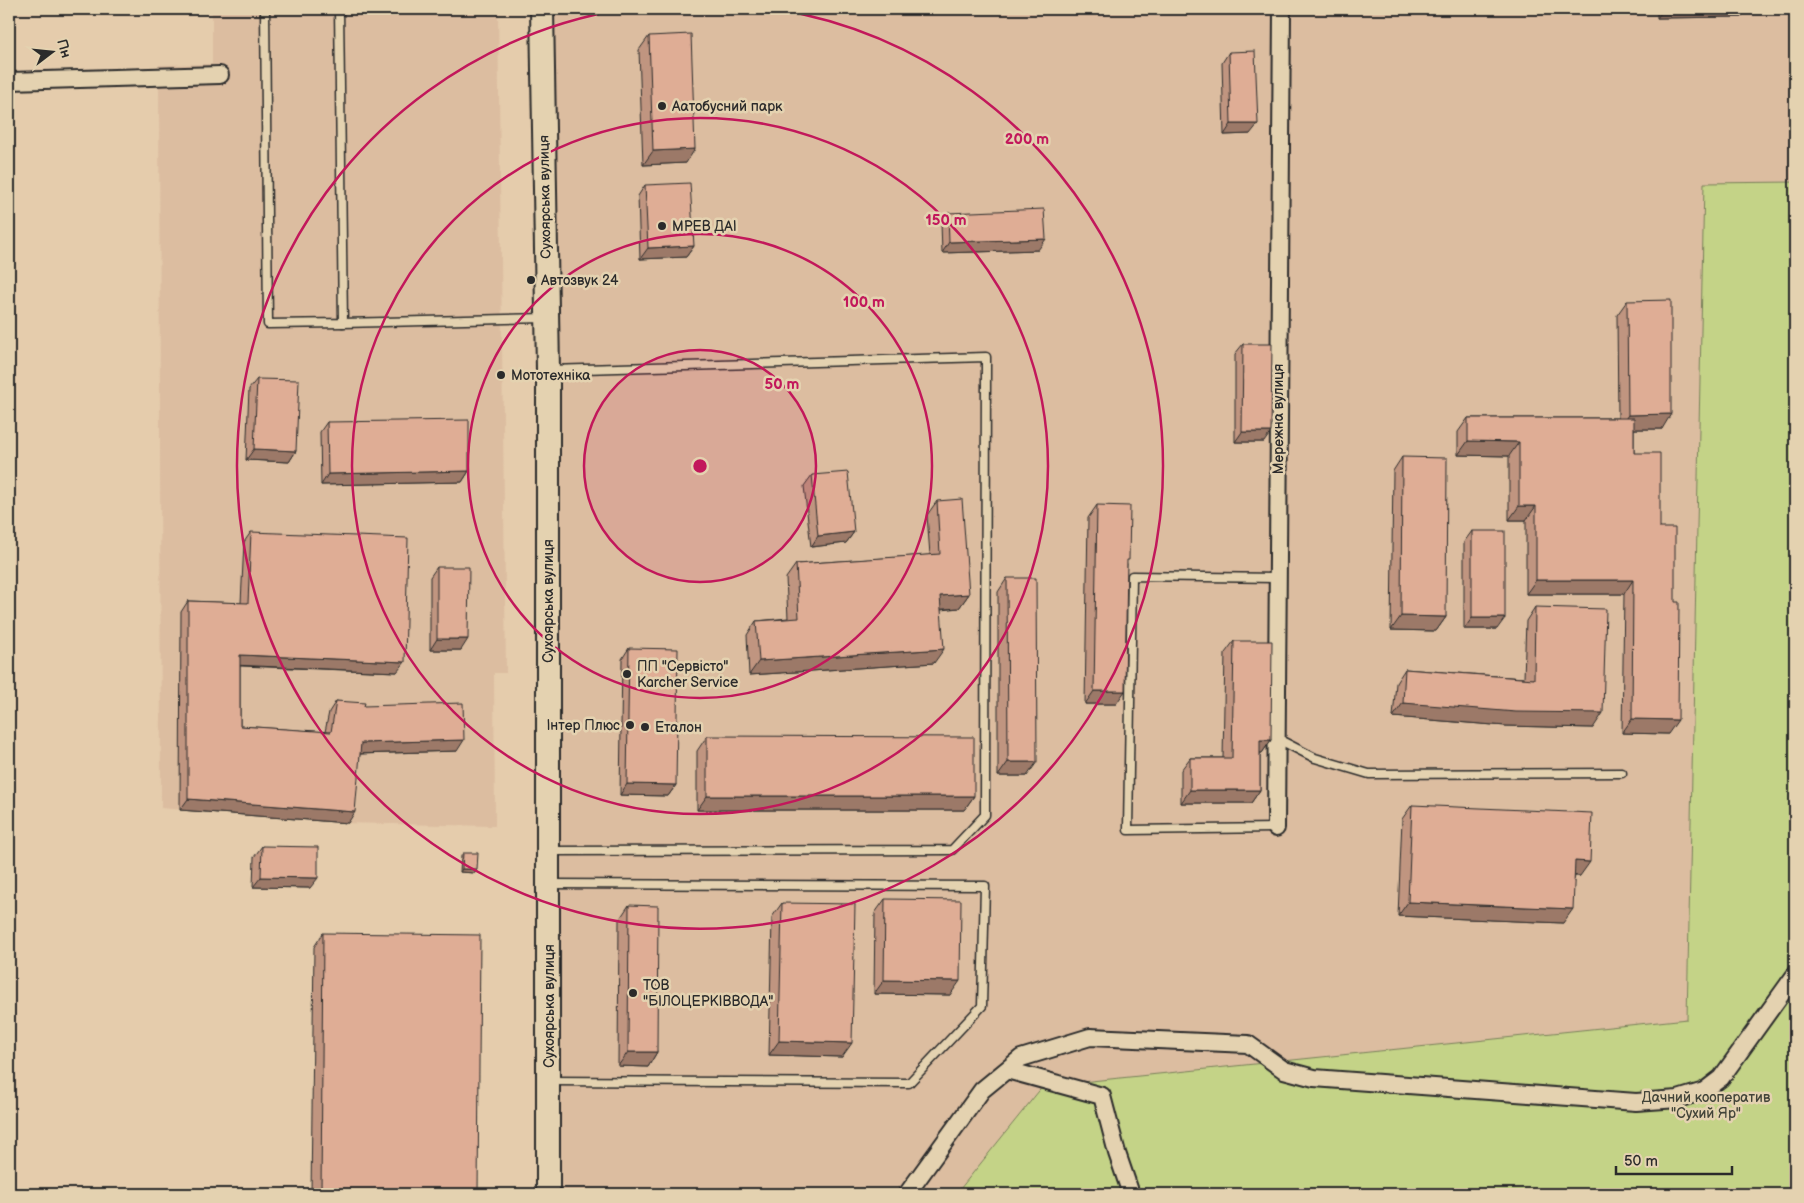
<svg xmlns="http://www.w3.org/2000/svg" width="1804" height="1203" font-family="'Balsamiq Sans',sans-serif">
<rect width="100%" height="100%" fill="#e5ccac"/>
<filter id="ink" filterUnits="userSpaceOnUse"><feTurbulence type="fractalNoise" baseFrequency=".02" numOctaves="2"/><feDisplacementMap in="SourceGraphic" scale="10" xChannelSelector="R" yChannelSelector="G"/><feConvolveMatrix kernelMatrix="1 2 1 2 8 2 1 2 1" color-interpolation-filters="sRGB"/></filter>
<g filter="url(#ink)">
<g fill="#dcbda0">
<path d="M212,9H498L506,673H494L495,826L339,823L161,808L159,65L212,64Z"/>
<path d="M542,9H1795V182L1704,184L1687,1019L1043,1086L956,1194H548Z"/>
</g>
<path fill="#c4d387" stroke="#787f59" d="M1795,182V1194H956L1043,1086L1687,1019L1704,183Z"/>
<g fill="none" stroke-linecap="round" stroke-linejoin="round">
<defs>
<g id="lane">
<path d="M265,9L268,324L343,323L339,9"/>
<path d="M343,323L545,318"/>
<path d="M550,370L986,357L985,815L952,850L551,851"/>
<path d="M1276,738L1315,758L1369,774L1622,773"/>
<path d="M1276,828L1128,830L1132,576L1277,578"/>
<path d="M549,1081L909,1083L982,1006L985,886L550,884"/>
</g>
<g id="street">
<path d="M9,81L220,75"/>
<path d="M1276,828L1282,9"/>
<path d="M1007,1070L1102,1096L1117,1153L1131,1194"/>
<path d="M907,1194L982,1090L1021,1058L1090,1037L1248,1044L1284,1070L1314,1078L1636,1102L1678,1099L1704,1091L1721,1078L1795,975"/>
</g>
<path id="secondary" d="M542,9L548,370V1194"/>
</defs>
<use href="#lane" stroke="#2b2b2b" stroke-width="11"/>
<use href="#street" stroke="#2b2b2b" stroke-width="20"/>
<use href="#secondary" stroke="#2b2b2b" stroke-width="26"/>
<use href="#lane" stroke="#e4d2b0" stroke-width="8"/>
<use href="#street" stroke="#e4d2b0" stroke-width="16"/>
<use href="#secondary" stroke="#e4d2b0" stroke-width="22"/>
</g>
<g fill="#c09580" stroke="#2b2b2b">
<path d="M1657,9H1747L1741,17L1657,18Z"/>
<path d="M649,36L686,163L643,165L639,50Z"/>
<path d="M1229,52L1250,134L1224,135L1222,63Z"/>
<path d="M645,185L694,246L686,257L640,259L638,196Z"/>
<path d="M948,213L1038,250L942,253L941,223Z"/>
<path d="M1627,301L1662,429H1634V453L1660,528L1668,734L1622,733L1624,594H1526V520H1509V456L1458,455V432L1468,418H1618L1617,315Z"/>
<path d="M1243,344L1264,442H1235V354Z"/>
<path d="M257,379L296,451L289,462L246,460L249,389Z"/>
<path d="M327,422L469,471L462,482L321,485L320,432Z"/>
<path d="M1402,457L1446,617L1436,631L1391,630L1393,471Z"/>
<path d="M812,475L854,532L846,543L811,547L804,486Z"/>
<path d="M937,501L969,594L959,608L941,610L934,663L749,675L747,635L756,621L788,618L786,578L796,564L930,555L927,515Z"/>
<path d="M1097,505L1127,564L1116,704H1085L1088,518Z"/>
<path d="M1472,531L1497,629H1464V542Z"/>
<path d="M251,532L397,672L240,666V726L325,732L329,712L336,701L364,706L457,751L360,754L348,823L180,810L181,612L188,601L241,603L244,542Z"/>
<path d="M437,567L461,650H430V577Z"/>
<path d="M1007,578L1027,776H998V592Z"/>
<path d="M1535,607L1593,728L1506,726L1393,717L1396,683L1405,669L1524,678L1526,621Z"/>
<path d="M1234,641L1271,740L1262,753H1260V790L1251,803H1181V770L1190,758H1223L1225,653Z"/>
<path d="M629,648L676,785L668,796L620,795L622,659Z"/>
<path d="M707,736L974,796L964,810H697V751Z"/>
<path d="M1412,805L1580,876H1575L1563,923L1398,916L1402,819Z"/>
<path d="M262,846L310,888L253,887L254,857Z"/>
<path d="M463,853L477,869L475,873L460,872L461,856Z"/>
<path d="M885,899L950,995L874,994L875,913Z"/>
<path d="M782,903L842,1057L769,1055L772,917Z"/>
<path d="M629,905L657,1052L648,1067L618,1066L619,920Z"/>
<path d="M323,933L478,1194H311L314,947Z"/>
</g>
<g fill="#9c7968" stroke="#2b2b2b">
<path d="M1664,9H1747L1741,17L1657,18Z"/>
<path d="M1231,124H1258L1250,134L1224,135Z"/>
<path d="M695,149L686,163L643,165L653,151Z"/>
<path d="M1046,239L1038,250L942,253L949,242Z"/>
<path d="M694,246L686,257L640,259L648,248Z"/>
<path d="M1671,414L1662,429H1618L1628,415Z"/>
<path d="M1242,432H1271L1264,442H1235Z"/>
<path d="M1468,441L1519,442L1509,456L1458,455Z"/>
<path d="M254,449L296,451L289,462L246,460Z"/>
<path d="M469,471L462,482L321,485L328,474Z"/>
<path d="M1519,506H1536L1526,520H1509Z"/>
<path d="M854,532L846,543L811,547L818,536Z"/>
<path d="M1536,580H1633L1624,594H1526Z"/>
<path d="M969,594L959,608L930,610L940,596Z"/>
<path d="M1401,616L1446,617L1436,631L1391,630Z"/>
<path d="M1472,618H1505L1497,629H1464Z"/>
<path d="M437,639H468L461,650H430Z"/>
<path d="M944,649L934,663L749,675L759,661Z"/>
<path d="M240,655L405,662L397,672L232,665Z"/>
<path d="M1094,691H1125L1116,704H1085Z"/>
<path d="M1403,703L1603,713L1593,728L1506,726L1393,717Z"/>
<path d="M1632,719L1678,720L1668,734L1622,733Z"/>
<path d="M464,740L457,751L354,754L361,743Z"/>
<path d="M1260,740H1271L1262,753L1251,752Z"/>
<path d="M1008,762H1037L1027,776H998Z"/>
<path d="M627,784L676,785L668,796L620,795Z"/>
<path d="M1190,790H1260L1251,803H1181Z"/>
<path d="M707,796H974L964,810H697Z"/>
<path d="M188,799L355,812L348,823L180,810Z"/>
<path d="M1575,861L1590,862L1580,876L1565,875Z"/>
<path d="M462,869H477L475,873L460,872Z"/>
<path d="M261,877L318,878L310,888L253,887Z"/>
<path d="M1408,902L1573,909L1563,923L1398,916Z"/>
<path d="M884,980L960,981L950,995L874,994Z"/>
<path d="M779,1041L852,1043L842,1057L769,1055Z"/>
<path d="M628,1052H657L648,1067L618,1066Z"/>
</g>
<g fill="#dfad95" stroke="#2b2b2b">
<path d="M691,34L695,149L653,151L649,36Z"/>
<path d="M1255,51L1258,124H1231L1229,52Z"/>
<path d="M690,183L694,246L648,248L645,185Z"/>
<path d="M1044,209L1046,239L949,242L948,213Z"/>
<path d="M1671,300V414L1628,415L1627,301Z"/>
<path d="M1243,344H1272L1271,432H1242Z"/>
<path d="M257,379L299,380L296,451L254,449Z"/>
<path d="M1468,418H1634V453H1660V528H1675V602H1679L1678,720L1632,719L1633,580H1536V506H1519V442L1468,441Z"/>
<path d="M469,420V471L328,474L327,422Z"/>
<path d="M1402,457L1447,458L1446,617L1401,616Z"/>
<path d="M848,472L854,532L818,536L812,475Z"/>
<path d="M962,499L969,594L940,596L944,649L759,661L756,621L799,618L796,564L940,554L937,501Z"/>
<path d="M1097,505L1130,506L1129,560H1127L1125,691H1094Z"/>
<rect x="1472" y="531" width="33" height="87"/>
<path d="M251,532L408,538L405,662L240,655V726L331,732L336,701L365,703L364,706L463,703L464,740L361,743L355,812L188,799V601L248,603Z"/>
<path d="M437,567H469L468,639H437Z"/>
<path d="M1007,578H1036L1037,762H1008Z"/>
<path d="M1535,607L1606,609L1603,713L1516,712L1403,703L1405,669L1534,679Z"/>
<path d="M1234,641H1272L1271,740H1260V790H1190V758H1232Z"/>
<path d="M629,648L678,649L676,785L627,784Z"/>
<path d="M707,736L974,737V796H707Z"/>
<path d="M1412,805L1592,813L1590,862L1575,861L1573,909L1408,902Z"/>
<path d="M262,846L318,847V878L261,877Z"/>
<path d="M463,853H478L477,869H462Z"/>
<path d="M885,899L961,900L960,981L884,980Z"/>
<path d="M782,903L855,904L852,1043L779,1041Z"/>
<path d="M629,905L658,906L657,1052H628Z"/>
<path d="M323,933L480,935L478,1194H321Z"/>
</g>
</g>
<circle cx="700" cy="466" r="116" fill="#c2185b" fill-opacity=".12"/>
<g fill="none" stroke="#c2185b" stroke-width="2.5">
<circle cx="700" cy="466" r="116"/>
<circle cx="700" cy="466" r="232"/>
<circle cx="700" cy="466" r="348"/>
<path d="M776 9A463 463 0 1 1 624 9"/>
</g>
<g fill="#2b2b2b" stroke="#e4d2b0" stroke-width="2">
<circle cx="662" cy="106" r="5"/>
<circle cx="662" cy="226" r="5"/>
<circle cx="531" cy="280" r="5"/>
<circle cx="501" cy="375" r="5"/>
<circle cx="627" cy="674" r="5"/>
<circle cx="630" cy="725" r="5"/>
<circle cx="645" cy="727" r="5"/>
<circle cx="633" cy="993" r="5"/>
</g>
<g text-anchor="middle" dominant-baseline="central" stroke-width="5" stroke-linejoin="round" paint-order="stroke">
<g font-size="14" fill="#2b2b2b" stroke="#e4d2b0" text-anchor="start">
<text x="672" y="106">Аатобусний парк</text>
<text x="672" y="226">МРЕВ ДАІ</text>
<text x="541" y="280">Автозвук 24</text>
<text x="511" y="375">Мототехніка</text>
<text x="637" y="666">ПП "Сервісто"<tspan x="637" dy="16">Karcher Service</tspan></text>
<text x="620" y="725" text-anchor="end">Інтер Плюс</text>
<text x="655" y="727">Еталон</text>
<text x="643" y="985">ТОВ<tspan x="643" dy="16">"БІЛОЦЕРКІВВОДА"</tspan></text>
</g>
<g font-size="14" fill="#2b2b2b" stroke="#e4d2b0">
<text transform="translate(545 197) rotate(-91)">Сухоярська вулиця</text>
<text transform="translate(1278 419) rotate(-90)">Мережна вулиця</text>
<text transform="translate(548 601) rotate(-90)">Сухоярська вулиця</text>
<text transform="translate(549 1006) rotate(-90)">Сухоярська вулиця</text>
</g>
<g font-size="14" fill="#424439" stroke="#e4d2b0">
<text x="1706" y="1097">Дачний кооператив<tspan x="1706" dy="16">"Сухий Яр"</tspan></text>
</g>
</g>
<circle cx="700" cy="466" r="8" fill="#c2185b" stroke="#e4d2b0" stroke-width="2.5"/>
<g font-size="15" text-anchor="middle" font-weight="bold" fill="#c2185b" stroke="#e4d2b0" stroke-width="5" stroke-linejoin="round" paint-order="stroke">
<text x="1027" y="144">200 m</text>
<text x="946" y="225">150 m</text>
<text x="864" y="307">100 m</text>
<text x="782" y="389">50 m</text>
</g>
<rect width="1804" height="1203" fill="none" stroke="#e4d2b0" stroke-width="30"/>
<rect x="15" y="15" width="1774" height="1173" fill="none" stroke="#2b2b2b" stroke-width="2" filter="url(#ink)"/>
<g transform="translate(52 52) rotate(74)" stroke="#e4d2b0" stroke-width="4" paint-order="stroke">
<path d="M0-4L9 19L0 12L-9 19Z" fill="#2b2b2b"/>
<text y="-8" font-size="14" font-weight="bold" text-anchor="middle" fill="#2b2b2b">Пн</text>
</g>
<path d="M1616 1166v8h116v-8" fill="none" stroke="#2b2b2b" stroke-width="2.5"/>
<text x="1624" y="1166" font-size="15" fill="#2b2b2b" stroke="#e4d2b0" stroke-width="4" paint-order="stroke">50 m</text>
</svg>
